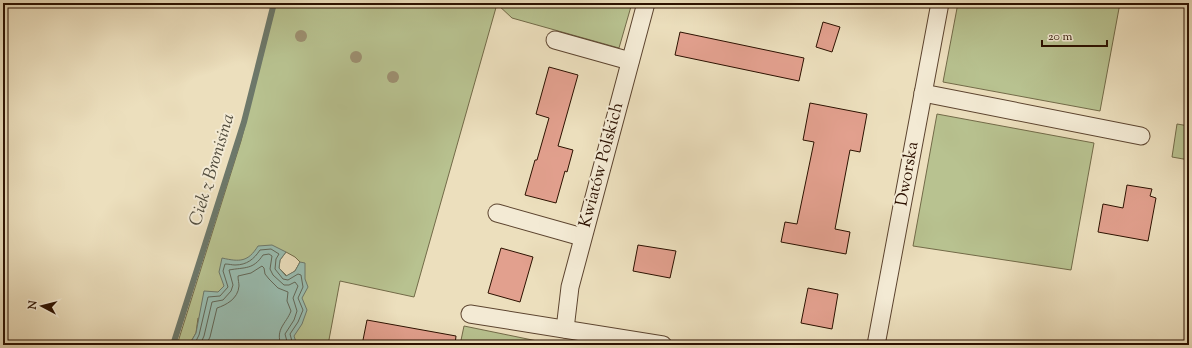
<svg xmlns="http://www.w3.org/2000/svg" width="1192" height="348" font-family="'Sorts Mill Goudy',serif">
<rect width="100%" height="100%" fill="#ecdfbd"/>
<filter id="stains"><feTurbulence type="fractalNoise" baseFrequency=".005" numOctaves="4"/><feColorMatrix values="0 0 0 0 .2 0 0 0 0 .09 0 0 0 0 .02 0 0 0 .5 -.17"/></filter>
<radialGradient id="worn" r=".72"><stop offset=".6" stop-color="#630" stop-opacity="0"/><stop offset="1" stop-color="#630" stop-opacity=".3"/></radialGradient>
<g fill="#b8c290" stroke="#726a48" fill-rule="evenodd">
<path d="M276,3H632L619,48L512,18L497,4L414,297L340,281L328,345H264L198,318L196,333L189,345H177L241,141ZM286,252L295,257L300,262L295,271L287,276L279,268L280,260Z"/>
<path d="M958,3H1120L1100,111L943,82Z"/>
<path d="M937,114L1094,143L1071,270L913,246Z"/>
<path d="M1177,124L1189,126V160L1172,157Z"/>
<path d="M464,326L547,343L557,345H460Z"/>
</g>
<path fill="#99bdb1" stroke="#6d786a" d="M272,245L286,252L280,260L279,268L286,276L295,271L300,262L305,263V279L308,287L302,298L307,310L302,324L294,336L297,345H189L196,333L204,291L218,292L224,286L219,272L222,258C240,262 248,262 258,246Z"/>
<g fill="none" stroke-linecap="round" stroke-linejoin="round">
<g stroke="#626758" stroke-width="1">
<path d="M194,345L199,335L208,297L220,296L228,287L223,271L225,264C229,264 232,265 235,265C247,265 254,259 260,250L271,249L279,254L276,259L275,269L283,279L288,280L298,274L301,275L303,287L298,298L303,310L298,322L290,334L293,345"/>
<path d="M200,345L204,336L212,302L223,300L231,291L233,285L229,270C245,267 253,270 263,255L269,254L272,256L270,269L273,275L284,285H289L295,282L298,286L293,298L297,311L294,320L285,334L288,345"/>
<path d="M206,345L210,337L217,308C226,305 238,299 239,286C239,283 238,280 238,276L251,273L262,266L264,268L265,274L269,279L278,288L288,292L287,301L291,311C286,324 275,329 281,345"/>
</g>
<path stroke="#6d786a" stroke-width="6" d="M173,345L244,122L274,3"/>
</g>
<g fill="#e2a08e" stroke="#2c1100">
<path d="M823,22L840,27L832,52L816,47Z"/>
<path d="M680,32L804,58L799,81L675,55Z"/>
<path d="M549,67L578,75L558,146L573,150L567,172L565,171L556,203L525,195L535,160H537L549,118L536,114Z"/>
<path d="M810,103L867,114L860,152L850,150L835,229L850,232L846,254L781,242L785,222L797,224L814,142L803,140Z"/>
<path d="M1127,185L1152,189L1150,196L1156,198L1148,241L1098,232L1103,204L1123,208Z"/>
<path d="M638,245L676,251L670,278L633,271Z"/>
<path d="M501,248L533,257L520,302L488,293Z"/>
<path d="M808,288L838,294L832,329L801,323Z"/>
<path d="M367,320L456,336L455,345H362Z"/>
</g>
<g fill="none" stroke-linecap="round" stroke-linejoin="round">
<defs>
<g id="minor">
<path d="M555,40L630,61"/>
<path d="M923,93L1141,136"/>
<path d="M497,213L582,237"/>
<path d="M470,314L663,345"/>
<path d="M565,329L570,287L646,3"/>
<path d="M876,345L940,3"/>
</g>
</defs>
<use href="#minor" stroke="#5c442f" stroke-width="19"/>
<use href="#minor" stroke="#f3ead4" stroke-width="17"/>
</g>
<g fill="#9d9071">
<circle cx="301" cy="36" r="6"/>
<circle cx="356" cy="57" r="6"/>
<circle cx="393" cy="77" r="6"/>
</g>
<g text-anchor="middle" dominant-baseline="central" stroke-width="4" stroke-linejoin="round" paint-order="stroke">
<g font-size="17" fill="#2c1100" stroke="#f3ead4">
<text transform="translate(602 165) rotate(-75)">Kwiatów Polskich</text>
<text transform="translate(908 174) rotate(-80)">Dworska</text>
</g>
<g font-size="18" font-style="italic" fill="#524d3e" stroke="#f3ead4">
<text transform="translate(213 170) rotate(-73)">Ciek z Bronisina</text>
</g>
</g>
<rect width="1192" height="348" fill="none" stroke="#ecdfbd" stroke-width="16"/>
<rect x="4" y="4" width="1184" height="340" fill="none" stroke="#2c1100" stroke-width="2"/>
<rect x="8" y="8" width="1176" height="332" fill="none" stroke="#2c1100"/>
<g transform="translate(42 306) rotate(277)" stroke="#f3ead4" stroke-width="3" paint-order="stroke">
<path d="M0-3L7 15L0 10L-7 15Z" fill="#2c1100"/>
<text y="-6" font-size="11" font-weight="bold" text-anchor="middle" fill="#2c1100">N</text>
</g>
<path d="M1042 40v6h65v-6" fill="none" stroke="#2c1100" stroke-width="2"/>
<text x="1048" y="40" font-size="12" fill="#2c1100" stroke="#f3ead4" stroke-width="3" paint-order="stroke">20 m</text>
<rect width="100%" height="100%" filter="url(#stains)"/>
<rect width="100%" height="100%" fill="url(#worn)"/>
</svg>
